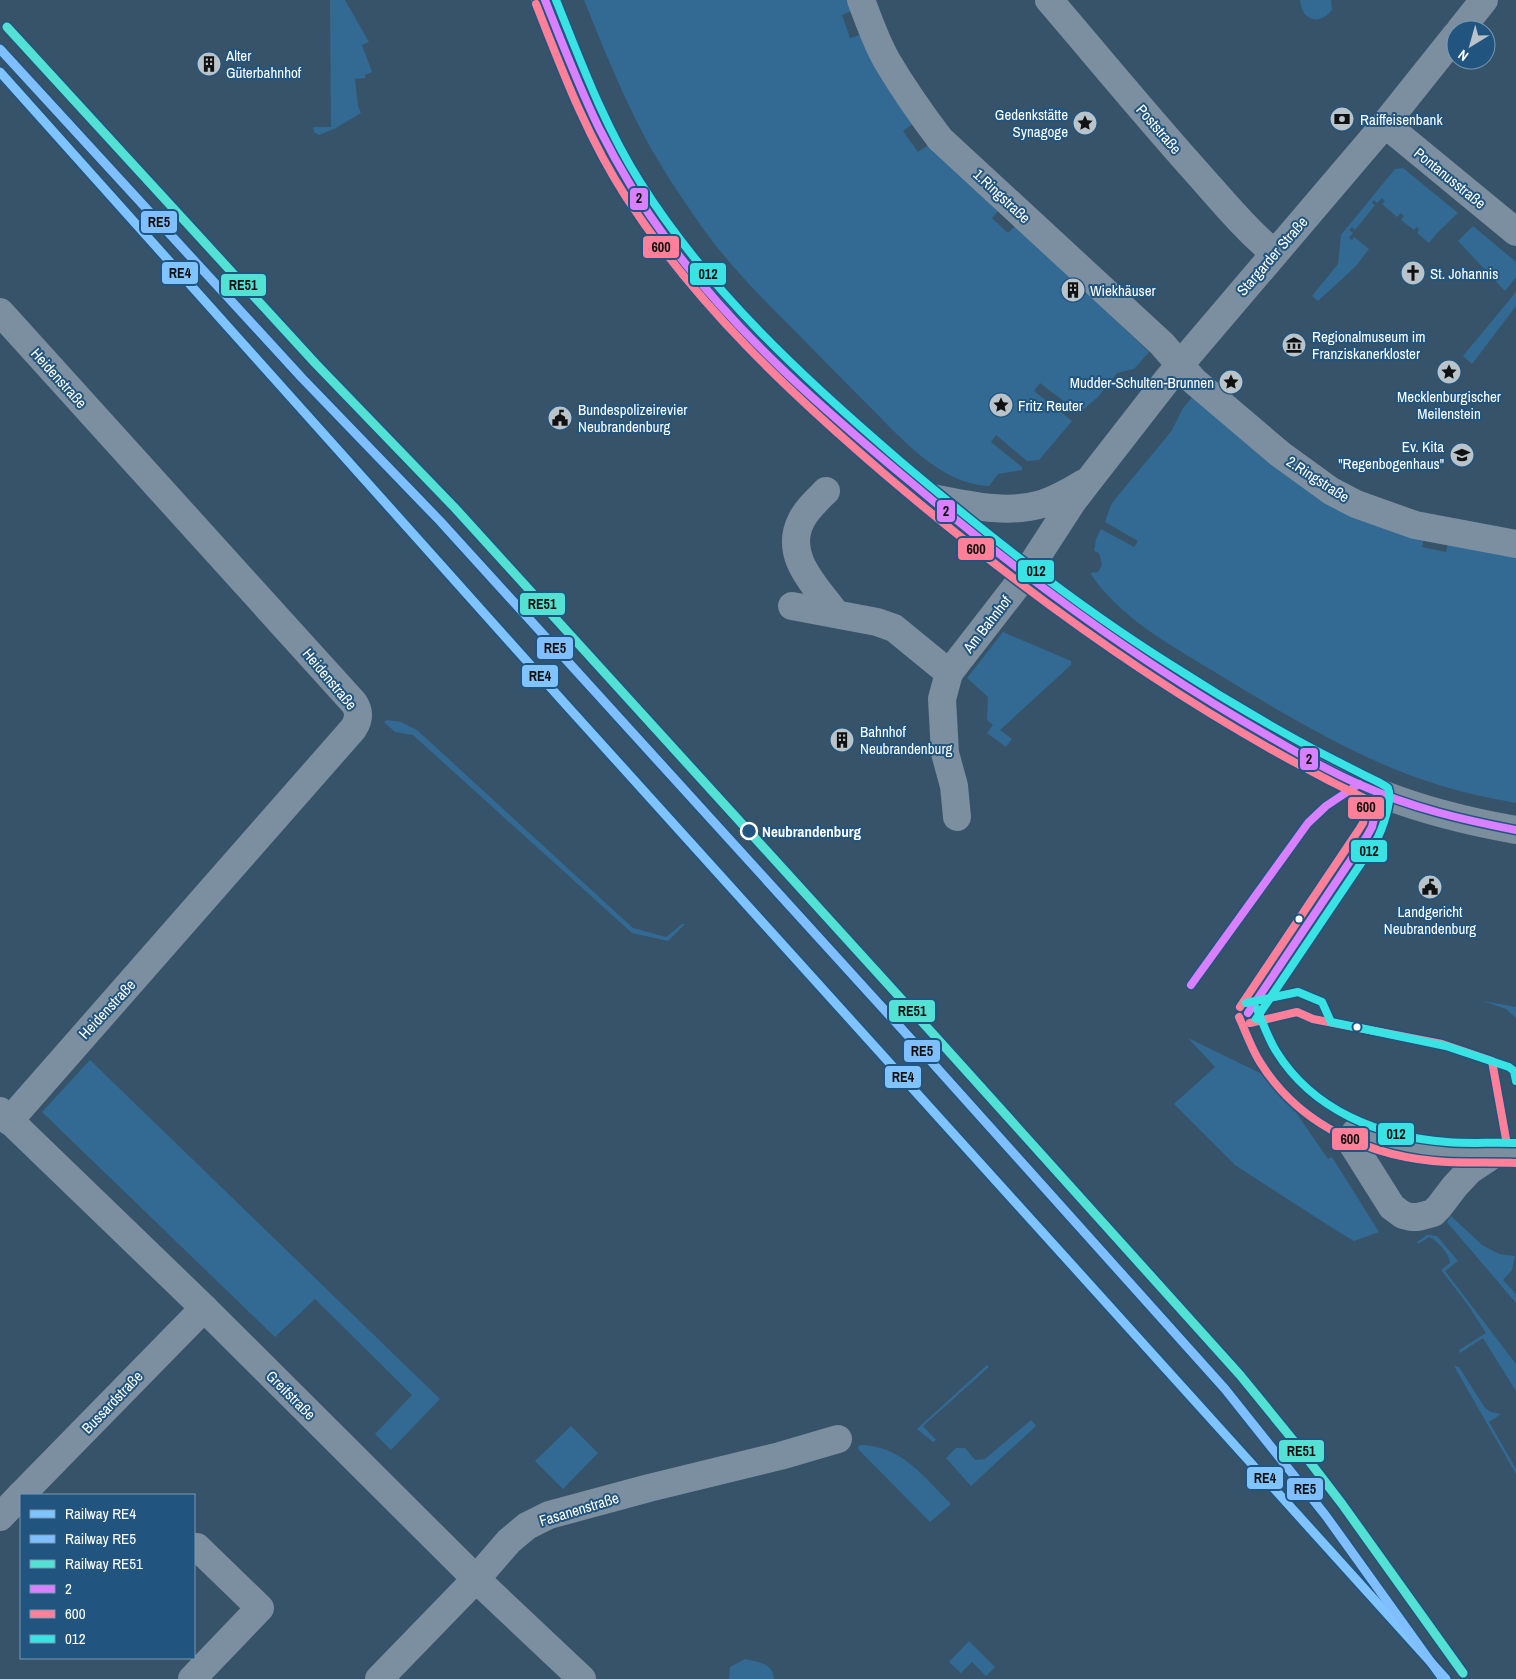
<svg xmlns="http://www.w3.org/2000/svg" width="1516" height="1679" font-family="'Archivo Narrow',sans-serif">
<rect width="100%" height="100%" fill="#375369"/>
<g fill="#326a94">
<path d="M330,0H345L369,42L362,45L372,72L365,75V78L355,79L358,106L361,113L336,128L319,135L314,132L313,127H331Z"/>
<path d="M584,0H851L854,10L842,15L850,38L863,34L914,123L903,131L918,152L930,144L1000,209L992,218L1008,233L1016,225L1070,277L1060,287L1076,303L1087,293L1149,352L1134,369L1117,373L1098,397L1079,413L1040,383L1034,391L1072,421L1039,460L1027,461L996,435L991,442L1022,467V470L998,474L989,486C939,485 897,433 864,401C837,374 811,347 784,320C755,291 726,261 702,227C679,194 656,160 638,124C618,84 601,42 584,0Z"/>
<path d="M1300,0H1331L1332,10C1319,26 1302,21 1300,0Z"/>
<path d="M1403,168L1458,213L1437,233L1429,243L1417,233L1419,230L1417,227L1414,230L1401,220L1404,216L1401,213L1397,217L1382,204L1385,201L1382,198L1377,203L1374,200L1372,203L1375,205L1355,230L1352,227L1349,230L1353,233L1349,238L1352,240L1354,237L1369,249L1355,267L1318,301L1312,296L1338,264L1341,235L1395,169Z"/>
<path d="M1473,226L1516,262V277L1505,291L1458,241Z"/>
<path d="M1516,292V306L1472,364L1463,356Z"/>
<path d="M1195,394L1425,534L1422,547L1446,552L1449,540L1516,556V803C1490,798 1464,793 1439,785C1358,760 1284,714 1213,671C1169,644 1119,617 1090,573L1098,572L1102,565L1099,553L1094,551L1096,539L1101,529L1134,547L1138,541L1105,522L1111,505L1116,498L1165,439L1172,430L1183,408Z"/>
<path d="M1003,632L1071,661V665L1000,730L1012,739L1006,747L987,733L993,725L987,720L988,697L967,678Z"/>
<path d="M387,720L401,722L417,730L633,928L666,937L682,924H685L668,941L632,933L413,735L395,732L384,722Z"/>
<path d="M1483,1001L1516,1007V1018L1506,1009Z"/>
<path d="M1188,1038L1260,1073L1297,1114L1328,1159L1332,1157L1379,1232L1354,1241L1334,1229L1235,1165L1174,1104L1215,1067Z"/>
<path d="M90,1060L440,1399L391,1450L375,1434L412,1395L315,1299L275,1337L42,1112Z"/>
<path d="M1451,1216L1482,1245L1499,1254L1515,1256L1512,1270L1503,1280L1516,1294V1303L1447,1222Z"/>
<path d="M1427,1235L1437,1236L1458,1261L1445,1271L1516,1364V1391L1483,1338L1460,1353L1459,1350L1486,1333L1468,1305L1442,1271V1269L1450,1263C1450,1254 1437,1240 1429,1237L1418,1244L1417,1242Z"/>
<path d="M987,1365L989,1367L923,1426L936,1440L933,1442L917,1429Z"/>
<path d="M1454,1366L1459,1367L1485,1408L1491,1412L1501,1414L1489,1422L1516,1469V1474Z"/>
<path d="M1031,1420L1036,1426L971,1486L946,1458L956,1448H965L975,1460L985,1459Z"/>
<path d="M571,1426L598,1453L563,1489L535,1461Z"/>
<path d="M860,1445C901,1445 924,1477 951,1504L930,1522L859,1450L858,1447Z"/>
<path d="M969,1641L995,1667L986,1676L972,1662L961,1673L949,1662Z"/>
<path d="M745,1659C758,1662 773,1663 774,1679H729L730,1667Z"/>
</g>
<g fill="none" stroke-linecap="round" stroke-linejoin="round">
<g stroke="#7c8fa0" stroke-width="28">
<path d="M861,0C869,21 876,42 887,61C903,88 921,114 940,139L1162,344L1194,381L1280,454L1331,491L1356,504L1415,525L1516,544"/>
<path d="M1049,0C1097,56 1144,113 1193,168C1219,197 1244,228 1274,253"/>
<path d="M1460,30L1484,0"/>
<path d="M1385,124L1516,232"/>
<path d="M0,312L354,703C360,712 359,720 353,729L9,1121"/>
<path d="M826,491C817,500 806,510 801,521C783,557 817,587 836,614"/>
<path d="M927,497C965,504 1005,515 1042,504C1057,499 1071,491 1084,483"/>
<path d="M792,606L877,622L894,628L949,673L942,699L945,753L954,786L957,817"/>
<path d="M949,673L1025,575L1073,501L1090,479L1167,380L1385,124L1456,35"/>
<path d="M0,1111L204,1308L476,1579L582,1679"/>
<path d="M1497,1152L1470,1170L1455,1186L1439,1207L1433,1213L1418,1217H1411L1403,1215L1392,1207L1353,1145L1355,1133C1378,1139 1400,1146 1423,1149C1454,1154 1485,1152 1516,1153"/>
<path d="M21,1495L204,1308"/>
<path d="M0,1517L21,1495"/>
<path d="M192,1679L260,1608L197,1547"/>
<path d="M379,1679L476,1579L509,1541L527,1526L549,1515L649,1488L780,1456L838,1439"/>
</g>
<path stroke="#7b8e9e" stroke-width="28" d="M545,0C565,49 583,99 608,146C627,183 651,219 676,252C740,334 819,405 897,471C1004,562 1115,646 1235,716C1283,744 1330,774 1382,794C1425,811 1471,822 1516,830"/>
<defs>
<g id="bus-1">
<path d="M545,0C562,43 579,87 599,128C619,168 642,206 668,241C736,334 825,411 913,484C1016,571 1124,651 1241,720C1281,743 1321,768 1363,786C1412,808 1464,820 1516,830"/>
<path d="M1191,985L1308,823L1326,806L1359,784"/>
<path d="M1248,1013L1367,836L1372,827L1380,794"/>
</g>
<g id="bus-2">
<path d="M536,4C562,70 587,137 626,197C696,305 790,393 888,477C1035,602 1194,716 1368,800L1363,823L1358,831L1240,1007"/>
<path d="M1239,1017C1246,1032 1251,1048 1260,1062C1300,1127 1373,1158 1447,1162C1470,1163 1493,1162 1516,1163"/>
<path d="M1250,1023L1297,1012L1313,1019L1442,1044L1492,1061L1506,1139"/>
</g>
<g id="bus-3">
<path d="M556,0C581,62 604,125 640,182C708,290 803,378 900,461C985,533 1073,603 1168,663C1216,694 1265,723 1315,750C1331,758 1346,766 1362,774C1371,779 1380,782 1388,788C1393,800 1382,830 1376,841L1256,1019"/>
<path d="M1246,1003L1298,992L1322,1002L1331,1022L1446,1046L1509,1067L1514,1071L1516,1081"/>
<path d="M1257,1009C1263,1023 1268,1038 1276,1051C1313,1111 1380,1137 1447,1142C1470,1144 1493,1142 1516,1143"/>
</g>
</defs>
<use href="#bus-1" stroke="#21557f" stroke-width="11"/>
<use href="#bus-2" stroke="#21557f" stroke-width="11"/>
<use href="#bus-3" stroke="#21557f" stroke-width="11"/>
<use href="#bus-1" stroke="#d880ff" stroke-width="8"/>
<use href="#bus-2" stroke="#ff8098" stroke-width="8"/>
<use href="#bus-3" stroke="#3ae3e3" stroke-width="8"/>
<defs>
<path id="rail-1" d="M0,72L568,707L1446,1679"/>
<path id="rail-2" d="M0,49L302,378L440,521L920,1049L1225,1389L1326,1516L1443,1679"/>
<path id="rail-3" d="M7,27L316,364L454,507L934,1035L1240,1375L1293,1440L1342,1504L1463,1673"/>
</defs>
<use href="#rail-1" stroke="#21557f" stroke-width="12"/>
<use href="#rail-2" stroke="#21557f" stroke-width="12"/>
<use href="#rail-3" stroke="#21557f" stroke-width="12"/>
<use href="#rail-1" stroke="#80c4ff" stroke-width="9"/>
<use href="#rail-2" stroke="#80bfff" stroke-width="9"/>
<use href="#rail-3" stroke="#53e1d3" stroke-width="9"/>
</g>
<defs>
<symbol id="building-disc" viewBox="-11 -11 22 22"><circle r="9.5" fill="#b9c3ca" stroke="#21557f"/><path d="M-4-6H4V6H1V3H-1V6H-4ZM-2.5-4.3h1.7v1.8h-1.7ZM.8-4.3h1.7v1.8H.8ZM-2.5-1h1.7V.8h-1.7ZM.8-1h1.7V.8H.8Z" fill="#111"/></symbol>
<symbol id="bank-disc" viewBox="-11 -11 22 22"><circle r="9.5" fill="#b9c3ca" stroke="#21557f"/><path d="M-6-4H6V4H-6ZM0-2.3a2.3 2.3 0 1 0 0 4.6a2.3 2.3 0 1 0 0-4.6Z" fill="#111"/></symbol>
<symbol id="sight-disc" viewBox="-11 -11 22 22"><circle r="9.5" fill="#b9c3ca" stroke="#21557f"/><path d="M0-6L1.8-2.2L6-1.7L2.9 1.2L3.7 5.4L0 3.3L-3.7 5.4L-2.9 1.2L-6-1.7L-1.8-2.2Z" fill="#111"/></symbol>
<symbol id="church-disc" viewBox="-11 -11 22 22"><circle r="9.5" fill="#b9c3ca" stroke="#21557f"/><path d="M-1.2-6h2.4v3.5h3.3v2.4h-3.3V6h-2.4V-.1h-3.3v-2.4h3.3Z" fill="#111"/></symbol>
<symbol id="museum-disc" viewBox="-11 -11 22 22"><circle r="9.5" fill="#b9c3ca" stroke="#21557f"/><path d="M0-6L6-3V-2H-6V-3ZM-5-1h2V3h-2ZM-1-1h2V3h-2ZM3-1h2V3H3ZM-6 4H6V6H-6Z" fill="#111"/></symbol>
<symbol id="civic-disc" viewBox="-11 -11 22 22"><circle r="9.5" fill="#b9c3ca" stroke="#21557f"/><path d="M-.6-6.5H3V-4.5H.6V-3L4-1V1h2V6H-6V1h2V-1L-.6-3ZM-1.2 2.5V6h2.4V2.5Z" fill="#111"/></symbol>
<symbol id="school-disc" viewBox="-11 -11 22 22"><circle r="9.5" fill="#b9c3ca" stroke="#21557f"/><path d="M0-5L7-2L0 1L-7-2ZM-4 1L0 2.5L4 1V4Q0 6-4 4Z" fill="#111"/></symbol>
</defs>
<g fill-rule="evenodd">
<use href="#building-disc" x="195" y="50" width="28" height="28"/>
<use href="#bank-disc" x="1328" y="105" width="28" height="28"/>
<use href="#sight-disc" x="1071" y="109" width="28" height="28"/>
<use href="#church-disc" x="1399" y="259" width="28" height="28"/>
<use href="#building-disc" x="1059" y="276" width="28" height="28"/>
<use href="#museum-disc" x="1280" y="331" width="28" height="28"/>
<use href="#sight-disc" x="1435" y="358" width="28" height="28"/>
<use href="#sight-disc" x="1217" y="368" width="28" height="28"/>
<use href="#sight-disc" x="987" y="391" width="28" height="28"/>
<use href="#civic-disc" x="546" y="404" width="28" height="28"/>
<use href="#school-disc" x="1448" y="441" width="28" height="28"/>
<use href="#building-disc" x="828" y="726" width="28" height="28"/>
<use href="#civic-disc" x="1416" y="873" width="28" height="28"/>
</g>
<circle fill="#21557f" stroke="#fff" stroke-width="2.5" cx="749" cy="831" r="8"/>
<g fill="#fff" stroke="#21557f" stroke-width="2">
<circle cx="1299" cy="919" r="4.5"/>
<circle cx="1357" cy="1027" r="4.5"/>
</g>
<g text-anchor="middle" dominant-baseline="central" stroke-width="4" stroke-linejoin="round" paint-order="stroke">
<g font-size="15" fill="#fff" stroke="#21557f" text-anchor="start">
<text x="226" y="55">Alter<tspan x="226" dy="17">Güterbahnhof</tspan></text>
<text x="1068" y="114" text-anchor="end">Gedenkstätte<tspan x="1068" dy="17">Synagoge</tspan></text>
<text x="1360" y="119">Raiffeisenbank</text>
<text x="1430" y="273">St. Johannis</text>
<text x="1090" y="290">Wiekhäuser</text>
<text x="1312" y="336">Regionalmuseum im<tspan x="1312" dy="17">Franziskanerkloster</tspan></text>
<text x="1214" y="382" text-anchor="end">Mudder-Schulten-Brunnen</text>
<text x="1449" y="396" text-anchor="middle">Mecklenburgischer<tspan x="1449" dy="17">Meilenstein</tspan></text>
<text x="1018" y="405">Fritz Reuter</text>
<text x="578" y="409">Bundespolizeirevier<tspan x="578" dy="17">Neubrandenburg</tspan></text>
<text x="1444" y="446" text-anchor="end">Ev. Kita<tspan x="1444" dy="17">"Regenbogenhaus"</tspan></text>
<text x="860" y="731">Bahnhof<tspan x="860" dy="17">Neubrandenburg</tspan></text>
<text x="1430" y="911" text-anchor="middle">Landgericht<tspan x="1430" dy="17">Neubrandenburg</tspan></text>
</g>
<g font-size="15" fill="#fff" stroke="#21557f">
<text transform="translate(1159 129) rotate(49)">Poststraße</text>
<text transform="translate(1450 178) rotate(39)">Pontanusstraße</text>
<text transform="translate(1002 196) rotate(43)">1.Ringstraße</text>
<text transform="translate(1272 256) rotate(-49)">Stargarder Straße</text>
<text transform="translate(59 378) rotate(48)">Heidenstraße</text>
<text transform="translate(1318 479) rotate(33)">2.Ringstraße</text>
<text transform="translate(987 624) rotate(-52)">Am Bahnhof</text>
<text transform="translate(330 679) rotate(50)">Heidenstraße</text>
<text transform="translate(107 1009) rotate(-47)">Heidenstraße</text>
<text transform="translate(291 1395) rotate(45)">Greifstraße</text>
<text transform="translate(112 1402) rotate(-46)">Bussardstraße</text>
<text transform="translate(579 1509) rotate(-17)">Fasanenstraße</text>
</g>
<g font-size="15" font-weight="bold" fill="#fff" stroke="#21557f" text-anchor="start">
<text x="762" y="831">Neubrandenburg</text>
</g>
</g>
<g stroke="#21557f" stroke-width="2">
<rect x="629" y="187" width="20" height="24" rx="5" fill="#d880ff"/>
<rect x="140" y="210" width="38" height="24" rx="5" fill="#80bfff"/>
<rect x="642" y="235" width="38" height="24" rx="5" fill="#ff8098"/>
<rect x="161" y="261" width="38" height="24" rx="5" fill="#80c4ff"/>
<rect x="689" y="262" width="38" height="24" rx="5" fill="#3ae3e3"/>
<rect x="220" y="273" width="47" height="24" rx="5" fill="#53e1d3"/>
<rect x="936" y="499" width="20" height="24" rx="5" fill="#d880ff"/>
<rect x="957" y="537" width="38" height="24" rx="5" fill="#ff8098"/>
<rect x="1017" y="559" width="38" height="24" rx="5" fill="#3ae3e3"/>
<rect x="519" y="592" width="47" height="24" rx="5" fill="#53e1d3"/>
<rect x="536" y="636" width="38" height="24" rx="5" fill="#80bfff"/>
<rect x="521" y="664" width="38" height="24" rx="5" fill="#80c4ff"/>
<rect x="1299" y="747" width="20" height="24" rx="5" fill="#d880ff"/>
<rect x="1347" y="796" width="38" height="24" rx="5" fill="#ff8098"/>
<rect x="1350" y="839" width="38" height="24" rx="5" fill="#3ae3e3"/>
<rect x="888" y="999" width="48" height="24" rx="5" fill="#53e1d3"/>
<rect x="903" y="1039" width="38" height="24" rx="5" fill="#80bfff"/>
<rect x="884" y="1065" width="38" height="24" rx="5" fill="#80c4ff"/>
<rect x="1377" y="1122" width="38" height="24" rx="5" fill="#3ae3e3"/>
<rect x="1331" y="1127" width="38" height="24" rx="5" fill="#ff8098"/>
<rect x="1278" y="1439" width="47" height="24" rx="5" fill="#53e1d3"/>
<rect x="1246" y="1466" width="38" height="24" rx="5" fill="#80c4ff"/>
<rect x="1286" y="1477" width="38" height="24" rx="5" fill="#80bfff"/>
</g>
<g font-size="14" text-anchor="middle" font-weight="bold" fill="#111">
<text x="639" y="203">2</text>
<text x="159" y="227">RE5</text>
<text x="661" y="252">600</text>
<text x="180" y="278">RE4</text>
<text x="708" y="279">012</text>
<text x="243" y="290">RE51</text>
<text x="946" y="516">2</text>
<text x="976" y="554">600</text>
<text x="1036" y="576">012</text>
<text x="542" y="609">RE51</text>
<text x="555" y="653">RE5</text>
<text x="540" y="681">RE4</text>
<text x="1309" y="764">2</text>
<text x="1366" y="812">600</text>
<text x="1369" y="856">012</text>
<text x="912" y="1016">RE51</text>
<text x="922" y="1056">RE5</text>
<text x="903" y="1082">RE4</text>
<text x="1396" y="1139">012</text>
<text x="1350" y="1144">600</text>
<text x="1301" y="1456">RE51</text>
<text x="1265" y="1483">RE4</text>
<text x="1305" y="1494">RE5</text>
</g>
<rect x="20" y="1494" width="175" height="165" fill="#21557f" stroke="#7a99b2"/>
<rect x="30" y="1510" width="25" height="8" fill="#80c4ff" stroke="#7a99b2"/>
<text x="65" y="1519" font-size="15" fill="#ffffff">Railway RE4</text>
<rect x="30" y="1535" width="25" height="8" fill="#80bfff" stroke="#7a99b2"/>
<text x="65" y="1544" font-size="15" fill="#ffffff">Railway RE5</text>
<rect x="30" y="1560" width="25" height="8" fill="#53e1d3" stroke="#7a99b2"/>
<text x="65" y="1569" font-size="15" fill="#ffffff">Railway RE51</text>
<rect x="30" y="1585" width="25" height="8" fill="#d880ff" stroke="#7a99b2"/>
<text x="65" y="1594" font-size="15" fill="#ffffff">2</text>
<rect x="30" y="1610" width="25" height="8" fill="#ff8098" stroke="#7a99b2"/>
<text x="65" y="1619" font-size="15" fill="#ffffff">600</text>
<rect x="30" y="1635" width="25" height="8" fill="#3ae3e3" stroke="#7a99b2"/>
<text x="65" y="1644" font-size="15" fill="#ffffff">012</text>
<g transform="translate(1471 45) rotate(217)"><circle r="24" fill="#21557f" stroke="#7a99b2"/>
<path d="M0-4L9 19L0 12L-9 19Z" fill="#b9c3ca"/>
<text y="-8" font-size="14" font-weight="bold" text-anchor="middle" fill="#ffffff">N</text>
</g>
</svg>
